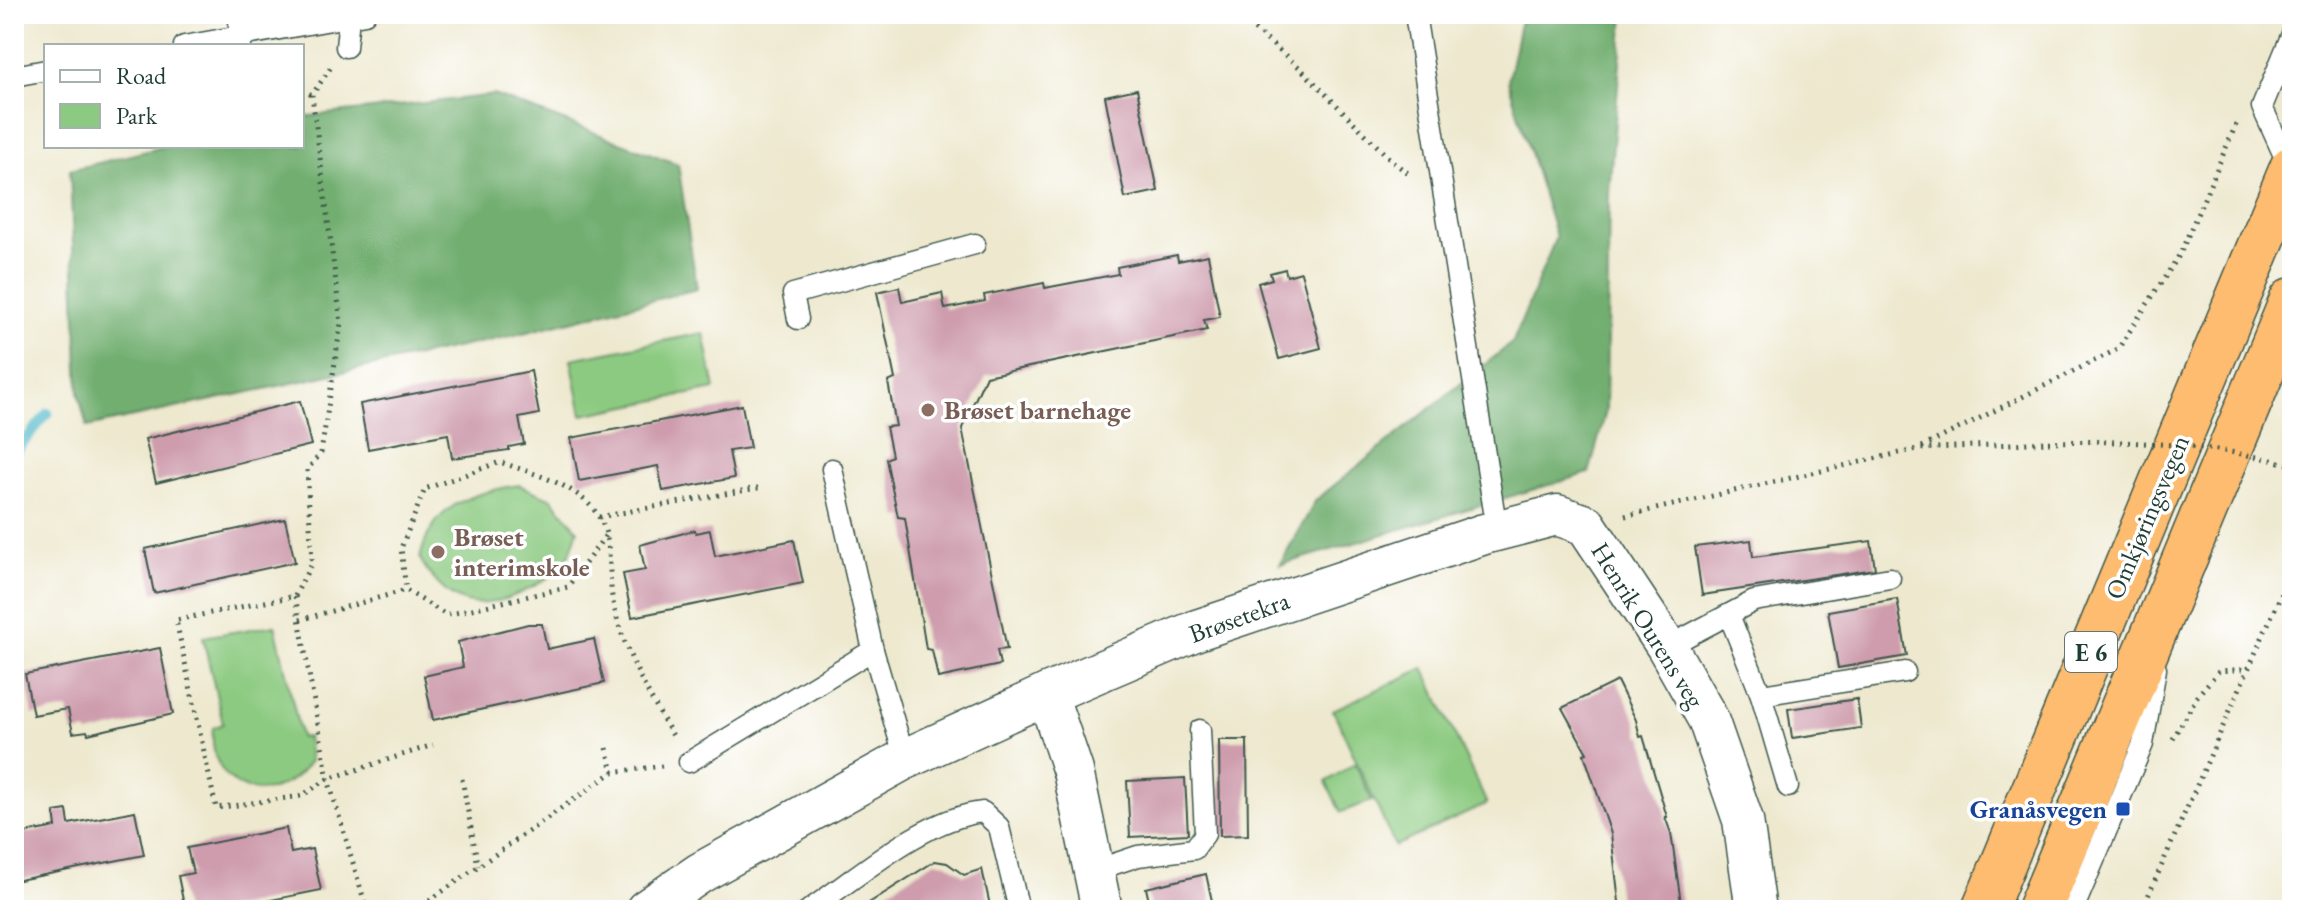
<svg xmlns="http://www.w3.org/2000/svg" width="2306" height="924" font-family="'EB Garamond',serif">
<rect width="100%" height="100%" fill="#fff"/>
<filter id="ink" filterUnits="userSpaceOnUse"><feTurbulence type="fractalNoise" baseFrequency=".0125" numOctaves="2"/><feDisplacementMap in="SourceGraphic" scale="16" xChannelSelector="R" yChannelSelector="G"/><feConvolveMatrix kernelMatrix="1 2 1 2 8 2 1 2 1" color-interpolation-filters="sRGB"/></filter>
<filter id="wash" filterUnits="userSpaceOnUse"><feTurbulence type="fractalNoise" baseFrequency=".006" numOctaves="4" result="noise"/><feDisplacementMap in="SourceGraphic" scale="32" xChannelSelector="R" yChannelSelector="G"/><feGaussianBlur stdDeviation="1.8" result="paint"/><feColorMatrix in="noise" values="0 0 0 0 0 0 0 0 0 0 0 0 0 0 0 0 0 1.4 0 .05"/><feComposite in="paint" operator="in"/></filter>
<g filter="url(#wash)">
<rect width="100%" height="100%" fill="#ede8ce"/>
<g fill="#8cca81" stroke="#56845a" stroke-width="2">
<path d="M704,333L715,389L582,415L571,359Z"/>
<path d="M519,485L552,499L578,530C574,540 572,551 567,559C561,571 545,580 534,586C483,614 450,611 420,559C431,505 470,493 519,485Z"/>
<path d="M275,625L301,738L307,737L310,761C274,813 207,792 213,728L223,724L203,637Z"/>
<path d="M1424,668L1487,804L1395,846L1333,710Z"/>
<path d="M1355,763L1372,801L1341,812L1326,782Z"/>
</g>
<g fill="#71ae6f" stroke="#487652" stroke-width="2">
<path d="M1522,14H1624L1609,192L1606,411L1589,473L1280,565L1316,500L1513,342L1556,237L1508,81Z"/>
<path d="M494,95L678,164L697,289L511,336L87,427L79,395L70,170L167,146H302V117Z"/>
</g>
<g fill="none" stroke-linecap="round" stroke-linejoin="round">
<path stroke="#4db8c9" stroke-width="10" d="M14,454L48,413"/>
</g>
<g id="blocks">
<g fill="#ce9cad">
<path d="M1137,89L1158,191L1125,198L1105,96Z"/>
<path d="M1177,255L1178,261L1208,255L1220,317L1204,320L1207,330L986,376L962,428L1007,649L997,650L1000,665L938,678L932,650L926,649L905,518L898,517L886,459L892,456L886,427L896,426L888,382L895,379L877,292L899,287L902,302L942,293L945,309L985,301L984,295L1044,283L1045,288L1118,274L1117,267Z"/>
<path d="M1285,269L1287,276L1301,272L1321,348L1279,359L1258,283L1272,279L1270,273Z"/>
<path d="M531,371L539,414L519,418L524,444L509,447V450L452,458L448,434L368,449L360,404Z"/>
<path d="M300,401L311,445L156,483L145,439Z"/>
<path d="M742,405L750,448L729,451L734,478L663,491L658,466L579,481L571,438Z"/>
<path d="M285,519L295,562L154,593L145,549Z"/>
<path d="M695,530L696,533L710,530L715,556L794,540L803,583L632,617L623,574L645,570L640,545Z"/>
<path d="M1751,540L1753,557L1871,541L1875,569L1702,595L1695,547Z"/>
<path d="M1897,599L1907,656L1838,668L1828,611Z"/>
<path d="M528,624H542L547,649L594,639L604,683L433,720L424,676L463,667L458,642Z"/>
<path d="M160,648L173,714L88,734L87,731L73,733L68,709L33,715L25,674Z"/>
<path d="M1617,681L1636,720L1640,737L1643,736L1667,817H1665L1671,833L1682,910H1620L1611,834L1584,754L1587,753L1562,708Z"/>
<path d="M1857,699L1861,728L1792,738L1788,709Z"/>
<path d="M1219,740H1247L1248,835L1220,836Z"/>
<path d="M1185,778L1188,834L1130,837L1127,781Z"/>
<path d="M67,810L69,824L135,811L144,855L14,881V835L56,827L54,812Z"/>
<path d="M286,828L291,853L312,849L321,890L221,910H185L178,876L193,873L187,848Z"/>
<path d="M935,861L947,863L964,875L982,869L991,910H858Z"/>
<path d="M1206,874L1214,910H1151L1146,888Z"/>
</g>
</g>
</g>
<g filter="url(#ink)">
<use href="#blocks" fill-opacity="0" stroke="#3e574b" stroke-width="2"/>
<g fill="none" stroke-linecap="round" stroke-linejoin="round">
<defs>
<g id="service">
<path d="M240,14L238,37L241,46"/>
<path d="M1415,14L1497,530"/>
<path d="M184,46L365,14"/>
<path d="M346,47L349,17"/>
<path d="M14,76L46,70"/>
<path d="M2291,171L2262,107L2292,34"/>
<path d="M798,319L793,294L975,244"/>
<path d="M832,469L873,650L905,759"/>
<path d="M1729,615L1761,695L1905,672"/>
<path d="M1667,647L1754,601L1890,578"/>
<path d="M1761,695L1788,787"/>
<path d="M689,762L873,650"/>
<path d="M1093,871L1138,856L1194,849L1205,834L1200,730"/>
<path d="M809,910C858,877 924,818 983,812L999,827L1019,910"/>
<path d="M2073,910L2143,744L2156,669"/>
</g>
<g id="minor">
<path d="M1047,694L1073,771L1102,910"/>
<path d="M646,910L700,873L905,759L1047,694L1197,630L1484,534L1557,515L1586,525L1667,647L1708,719L1743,820L1756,910"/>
</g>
<g id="trunk">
<path d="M1984,910L2292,168"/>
<path d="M2039,910L2292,300"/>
</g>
</defs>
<use href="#service" stroke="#3e574b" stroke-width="23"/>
<use href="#minor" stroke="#3e574b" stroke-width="43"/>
<use href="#trunk" stroke="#3e574b" stroke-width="47"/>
<g stroke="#3e574b" stroke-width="5" stroke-dasharray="2 6" stroke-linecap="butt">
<path d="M1236,14L1299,67L1393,162L1412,176"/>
<path d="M302,90L312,95"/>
<path d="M1922,447L2118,349L2180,254L2238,120"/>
<path d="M1625,516L1917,449L2048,442"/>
<path d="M599,517L763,487"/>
<path d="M605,536L568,587L446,615L406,590L401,548L425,489L500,462C533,474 579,484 599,517C614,541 607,579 614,607C625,654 650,698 675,739"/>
<path d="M295,596L312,562L307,470L321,453L341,323L312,95L331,67"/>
<path d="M300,620L406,590"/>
<path d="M2173,739L2198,695L2219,671L2247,669"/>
<path d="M607,748L613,772"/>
<path d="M462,779L478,866"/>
<path d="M367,910L328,779L295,596L176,620L216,808L301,796L328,779L433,745"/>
<path d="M416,910L613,772L662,766"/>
<path d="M720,910L740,897"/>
<path d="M2142,910L2292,570"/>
</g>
<use href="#service" stroke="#fff" stroke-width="20"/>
<use href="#minor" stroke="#fff" stroke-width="40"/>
<use href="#trunk" stroke="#fdbc6f" stroke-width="44"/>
<path stroke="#3e574b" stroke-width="5" stroke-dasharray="2 6" stroke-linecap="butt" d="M2048,442C2132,440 2211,444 2292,465"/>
</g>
</g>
<g fill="#8d6e63" stroke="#fff" stroke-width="3">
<circle cx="928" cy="410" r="8"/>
<circle cx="438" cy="552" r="8"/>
</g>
<rect fill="#1a4fb4" stroke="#fff" stroke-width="3" x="2115" y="801" width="16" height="16" rx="4"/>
<g text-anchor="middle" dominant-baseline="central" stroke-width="7" stroke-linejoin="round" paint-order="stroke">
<rect fill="#fff" stroke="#627771" stroke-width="2" x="2065" y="632" width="52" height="40" rx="6"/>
<g font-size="24" font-weight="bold" fill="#1f3d34">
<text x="2091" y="652">E 6</text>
</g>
<g font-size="26" font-weight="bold" fill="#785e54" stroke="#fff" text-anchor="start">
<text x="944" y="410">Brøset barnehage</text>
<text x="454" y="537">Brøset<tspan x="454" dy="30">interimskole</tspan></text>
</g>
<g font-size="26" fill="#1f3d34" stroke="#fff">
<text transform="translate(2147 517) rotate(-67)">Omkjøringsvegen</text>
<text transform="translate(1239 617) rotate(-20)">Brøsetekra</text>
<text transform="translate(1648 625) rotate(58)">Henrik Ourens veg</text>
</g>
<g font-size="26" font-weight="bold" fill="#164399" stroke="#fff" text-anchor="end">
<text x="2107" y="809">Granåsvegen</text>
</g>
</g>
<rect width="2306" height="924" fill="none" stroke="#fff" stroke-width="48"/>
<rect x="44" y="44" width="260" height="104" fill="#ffffff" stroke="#a5b1ae" stroke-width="2"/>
<rect x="60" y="70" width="40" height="12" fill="#ffffff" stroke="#a5b1ae" stroke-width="2"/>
<text x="116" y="84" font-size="24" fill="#1f3d34">Road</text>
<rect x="60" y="104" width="40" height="24" fill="#8cca81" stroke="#a5b1ae" stroke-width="2"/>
<text x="116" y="124" font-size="24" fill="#1f3d34">Park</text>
</svg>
